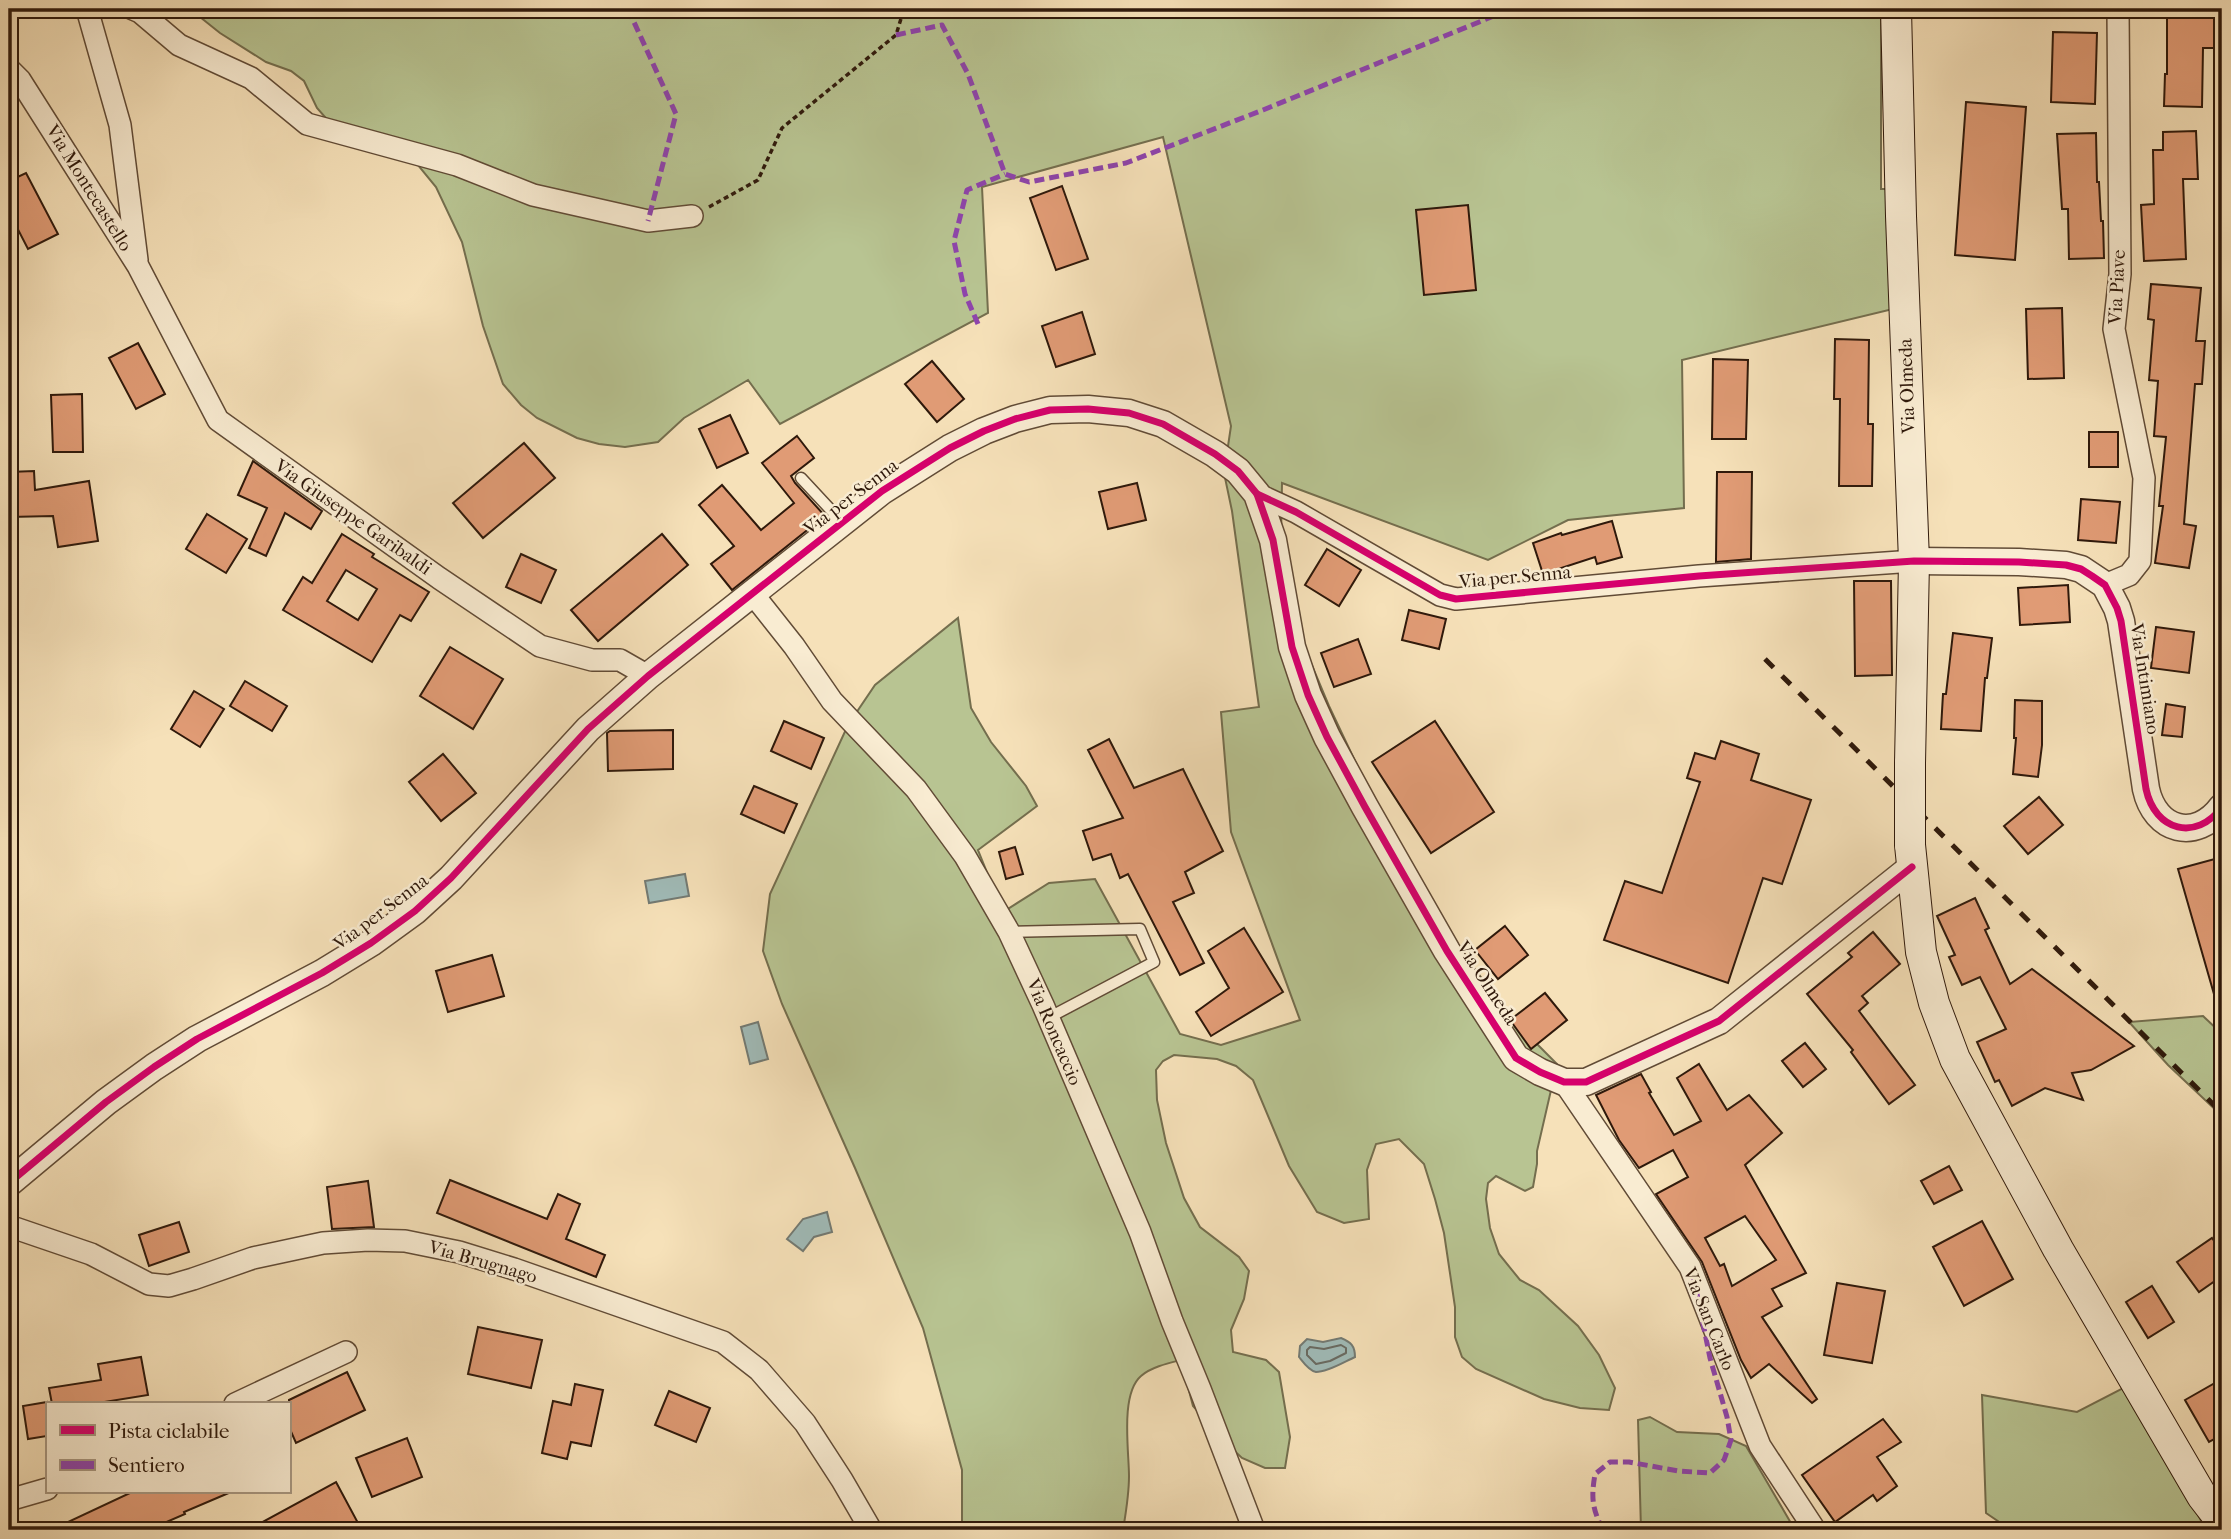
<svg xmlns="http://www.w3.org/2000/svg" width="2231" height="1539" font-family="'IM FELL French Canon',serif">
<rect width="100%" height="100%" fill="#f6e1b9"/>
<filter id="stains"><feTurbulence type="fractalNoise" baseFrequency=".00286" numOctaves="4"/><feColorMatrix values="0 0 0 0 .2 0 0 0 0 .09 0 0 0 0 .02 0 0 0 .5 -.17"/></filter>
<radialGradient id="worn" r=".72"><stop offset=".6" stop-color="#630" stop-opacity="0"/><stop offset="1" stop-color="#630" stop-opacity=".3"/></radialGradient>
<g fill="#b8c492" stroke="#746e4e" stroke-width="2">
<path d="M190,9H1881V189H1890L1893,309L1682,360L1684,508L1568,520L1488,560L1282,483L1281,540L1305,649L1329,706L1365,782L1455,943L1515,1022L1557,1064L1537,1151V1164L1533,1187L1525,1191L1496,1176L1488,1183L1486,1199L1490,1228L1499,1254L1520,1280L1539,1290L1578,1326L1599,1355L1615,1388L1609,1410L1580,1408L1544,1399L1476,1369L1462,1357L1455,1337V1307L1444,1233L1435,1199L1424,1164L1399,1139L1376,1144L1367,1170L1369,1219L1344,1223L1317,1212L1289,1166L1253,1080L1236,1066L1217,1059L1174,1055L1163,1061L1156,1070L1157,1100L1166,1143L1184,1198L1200,1227L1239,1257L1249,1271L1244,1299L1231,1330L1233,1352L1266,1360L1279,1372L1290,1437L1285,1468H1265L1242,1458L1227,1444L1193,1406L1181,1360C1169,1363 1151,1367 1141,1376C1120,1394 1129,1451 1129,1476C1129,1495 1126,1512 1123,1530H962V1470L923,1328L855,1168L782,1004L763,951L770,894L848,725L875,685L958,618L971,708L991,742L1026,786L1037,806L978,850L1003,912L1049,883L1095,879L1180,1034L1221,1045L1300,1020L1231,832L1221,712L1259,707L1232,511L1224,473L1231,426L1163,137L982,187L988,313L780,424L748,380L684,418L658,442L625,447L599,444L577,438L537,418L521,405L503,384L483,326L462,242L436,187L418,165L398,158L331,124L317,108L304,81L291,71L266,62L220,33Z"/>
<path d="M2203,1016L2222,1034V1116L2168,1065L2129,1022Z"/>
<path d="M2129,1385L2206,1530H2011L1986,1513L1982,1395L2077,1412Z"/>
<path d="M1650,1417L1677,1432L1719,1434L1746,1446L1795,1530H1641L1638,1420Z"/>
</g>
<g fill="#a0bbb8" stroke="#737a73" stroke-width="2">
<path d="M685,874L689,896L649,903L645,881Z"/>
<path d="M758,1022L768,1059L750,1064L741,1027Z"/>
<path d="M827,1212L832,1232L814,1237L803,1251L787,1239L803,1219Z"/>
<path d="M1341,1338C1351,1342 1355,1346 1355,1357C1344,1362 1328,1372 1316,1372C1309,1371 1303,1362 1299,1357L1300,1346L1307,1339L1323,1342Z"/>
</g>
<g fill="none" stroke-linecap="round" stroke-linejoin="round">
<path stroke="#686a62" stroke-width="2" d="M1341,1345L1346,1348V1353L1330,1361L1316,1364L1307,1355V1350L1310,1347L1324,1349Z"/>
</g>
<g fill="#e09b75" stroke="#2f190b" stroke-width="2" fill-rule="evenodd">
<path d="M2221,12L2222,48H2203L2202,107L2164,106L2165,74H2167V13Z"/>
<path d="M2053,32L2097,33L2095,104L2051,102Z"/>
<path d="M1966,102L2026,107L2015,260L1955,255Z"/>
<path d="M2196,131L2198,179H2183L2186,259L2144,261L2141,205L2154,204L2153,150H2163V132Z"/>
<path d="M2096,133L2097,182H2099L2101,221H2103L2104,258L2069,259L2068,209H2062L2057,134Z"/>
<path d="M26,173L58,234L28,249L9,212V181Z"/>
<path d="M1062,186L1088,259L1056,270L1030,198Z"/>
<path d="M1468,205L1476,290L1424,295L1416,210Z"/>
<path d="M2151,284L2201,288L2196,341H2205L2202,384H2195L2184,524L2196,526L2189,568L2155,563L2163,506H2159L2166,437L2154,436L2158,381L2149,380L2154,320L2148,319Z"/>
<path d="M2062,308L2064,378L2028,379L2026,309Z"/>
<path d="M1082,312L1095,354L1056,367L1042,326Z"/>
<path d="M1835,339L1869,340L1868,424H1873L1872,486H1839L1840,399H1834Z"/>
<path d="M138,343L165,394L136,409L109,358Z"/>
<path d="M1713,359L1748,360L1746,439H1712Z"/>
<path d="M932,361L964,399L937,422L905,384Z"/>
<path d="M82,394L83,452H53L51,395Z"/>
<path d="M730,415L748,453L717,468L699,429Z"/>
<rect x="2089" y="432" width="29" height="35"/>
<path d="M797,436L814,458L791,476L795,483L825,516L732,590L711,564L734,546L699,505L722,485L761,530L794,503L762,463Z"/>
<path d="M524,443L555,478L483,538L453,503Z"/>
<path d="M253,461L322,511L311,529L285,513L266,556L249,548L267,508L238,495Z"/>
<path d="M34,471L35,490L89,481L98,541L58,547L53,516L9,517V472Z"/>
<path d="M1717,472H1752L1751,559L1716,562Z"/>
<path d="M1137,483L1146,520L1108,529L1099,492Z"/>
<path d="M2081,499L2120,502L2116,543L2078,540Z"/>
<path d="M207,514L247,539L226,573L186,549Z"/>
<path d="M1612,521L1622,557L1597,564L1595,557L1543,574L1533,543L1561,533L1562,535Z"/>
<path d="M342,534L374,554L372,557L429,592L411,621L400,615L372,662L283,610L303,577L312,583ZM346,570L377,589L358,620L327,601Z"/>
<path d="M662,534L688,565L598,641L571,610Z"/>
<path d="M1327,549L1361,570L1339,606L1305,585Z"/>
<path d="M521,554L556,570L541,603L506,587Z"/>
<path d="M1854,581H1891L1892,675L1855,676Z"/>
<path d="M2068,585L2070,622L2020,625L2018,588Z"/>
<path d="M1409,610L1446,619L1439,649L1402,640Z"/>
<path d="M2156,627L2194,632L2189,673L2151,668Z"/>
<path d="M1953,633L1992,638L1987,678H1985L1981,731L1941,729L1943,694H1946Z"/>
<path d="M1358,639L1371,674L1334,687L1321,653Z"/>
<path d="M450,647L503,679L473,729L420,696Z"/>
<path d="M245,681L287,706L272,731L230,706Z"/>
<path d="M194,691L224,709L200,747L171,729Z"/>
<path d="M2015,700L2042,701V745L2038,777L2013,774L2016,738H2014Z"/>
<path d="M2166,704L2185,707L2182,737L2162,735Z"/>
<path d="M784,721L824,738L811,769L771,751Z"/>
<path d="M1435,721L1494,812L1431,853L1372,762Z"/>
<path d="M673,730V769L608,771L607,733L610,731Z"/>
<path d="M1109,739L1134,788L1183,769L1223,851L1185,872L1194,893L1173,902L1204,963L1180,975L1128,874L1120,878L1111,854L1093,860L1083,831L1123,818L1088,750Z"/>
<path d="M1721,741L1759,754L1751,780L1811,800L1782,884L1763,878L1728,983L1604,940L1625,881L1662,893L1700,782L1687,778L1695,753L1715,759Z"/>
<path d="M443,754L476,793L441,821L409,782Z"/>
<path d="M754,786L797,804L784,833L741,814Z"/>
<path d="M2039,797L2063,825L2028,854L2004,826Z"/>
<path d="M1015,847L1023,874L1006,879L999,852Z"/>
<path d="M2222,857V1007L2218,1008L2178,869Z"/>
<path d="M1975,898L1989,928L1985,930L2010,984L2032,969L2134,1046L2091,1070L2072,1073L2083,1100L2045,1088L2012,1106L1999,1080L1995,1082L1977,1042L2006,1029L1980,977L1962,985L1949,957L1955,955L1937,916Z"/>
<path d="M1505,926L1528,955L1498,979L1475,950Z"/>
<path d="M1244,928L1283,992L1211,1036L1196,1012L1229,988L1208,951Z"/>
<path d="M1873,932L1900,964L1862,996L1868,1003L1859,1011L1915,1085L1889,1104L1851,1052L1853,1050L1807,994L1852,957L1848,953Z"/>
<path d="M492,955L504,996L448,1012L436,971Z"/>
<path d="M1545,993L1567,1020L1531,1049L1510,1020Z"/>
<path d="M1805,1043L1826,1069L1803,1087L1782,1061Z"/>
<path d="M1699,1064L1727,1110L1749,1095L1782,1133L1745,1165L1806,1273L1772,1289L1782,1306L1762,1317L1817,1399L1812,1403L1769,1364L1751,1378L1741,1360L1702,1262L1656,1194L1688,1177L1673,1150L1639,1168L1619,1140L1596,1095L1641,1074L1651,1092L1649,1093L1674,1135L1701,1121L1677,1078ZM1745,1216L1776,1260L1732,1286L1724,1264L1720,1266L1705,1238Z"/>
<path d="M1949,1166L1962,1190L1934,1204L1921,1181Z"/>
<path d="M450,1180L547,1219L558,1194L580,1204L566,1239L605,1255L596,1277L437,1213Z"/>
<path d="M368,1181L374,1227L332,1229L327,1187Z"/>
<path d="M1982,1221L2013,1279L1964,1306L1933,1247Z"/>
<path d="M179,1222L189,1252L149,1266L139,1235Z"/>
<path d="M2212,1238L2222,1252V1276L2199,1292L2177,1262Z"/>
<path d="M1837,1283L1885,1291L1872,1363L1824,1355Z"/>
<path d="M2152,1286L2174,1322L2148,1338L2126,1302Z"/>
<path d="M478,1327L542,1340L531,1388L468,1374Z"/>
<path d="M141,1357L148,1395L92,1404H52L49,1388L101,1380L98,1364Z"/>
<path d="M347,1372L365,1410L296,1443L289,1427V1400Z"/>
<path d="M2222,1379V1435L2209,1442L2185,1400Z"/>
<path d="M575,1384L603,1390L591,1446L571,1442L567,1459L542,1453L553,1401L571,1405Z"/>
<path d="M669,1391L710,1408L696,1442L655,1425Z"/>
<path d="M47,1402V1436L28,1439L23,1406Z"/>
<path d="M1883,1419L1901,1442L1877,1457L1897,1486L1877,1501L1873,1495L1835,1522L1802,1475Z"/>
<path d="M407,1438L422,1477L372,1497L356,1458Z"/>
<path d="M336,1482L358,1523L344,1530H248Z"/>
<path d="M132,1492H231L184,1512L185,1514L148,1530H51Z"/>
</g>
<g fill="none" stroke-linecap="round" stroke-linejoin="round">
<defs>
<g id="service">
<path d="M801,478L842,522"/>
<path d="M1009,932L1140,929L1154,962L1048,1018"/>
</g>
<g id="minor">
<path d="M87,9L120,125L137,260"/>
<path d="M133,9L140,12L179,45L251,78L307,124L457,165L533,195L648,221L692,216"/>
<path d="M9,69L20,80L138,266L218,420L439,578L540,646L592,660H620L648,676"/>
<path d="M1257,494L1296,512L1440,595L1456,599L1699,576L1914,561"/>
<path d="M2105,585L2129,575L2140,561L2144,478L2114,329L2120,274L2118,9"/>
<path d="M752,593L794,646L832,701L916,789L965,856L1009,932L1043,1005L1140,1232L1172,1321L1200,1389L1254,1530"/>
<path d="M1564,1082L1690,1267L1760,1446L1815,1530"/>
<path d="M9,1226L91,1254L149,1284L169,1286L193,1279L253,1258L323,1243L368,1240L405,1241L459,1252L514,1269L723,1342L759,1370L805,1423L842,1480L871,1530"/>
<path d="M235,1404L346,1352"/>
<path d="M9,1500L47,1489"/>
</g>
<g id="tertiary">
<path d="M1914,561L2019,562L2066,565L2081,569L2105,585L2117,608L2121,621L2146,789C2155,831 2196,842 2222,807"/>
<path d="M9,1183L106,1102L154,1067L197,1039L322,973L371,943L415,911L451,878L588,729L648,676L882,491L950,448L984,431L1015,419L1050,410L1088,409L1129,413L1163,424L1215,454L1238,471L1257,494L1273,540L1292,647L1308,695L1327,737L1365,807L1447,951L1516,1058L1540,1072L1564,1082H1586L1719,1021L1912,867"/>
</g>
<g id="secondary">
<path d="M1896,9L1901,216L1914,561L1910,763"/>
<path d="M1910,845L1921,952L1934,1003L1955,1059L2058,1249L2202,1496L2222,1522"/>
</g>
</defs>
<use href="#service" stroke="#614b36" stroke-width="13"/>
<use href="#minor" stroke="#614b36" stroke-width="24"/>
<use href="#tertiary" stroke="#614b36" stroke-width="29"/>
<use href="#secondary" stroke="#2f190b" stroke-width="32"/>
<path stroke="#2f190b" stroke-width="3.5" stroke-dasharray="5 3.5" stroke-linecap="butt" d="M709,207L758,180L782,128L896,35L904,9"/>
<use href="#service" stroke="#f9ecd2" stroke-width="10"/>
<use href="#minor" stroke="#f9ecd2" stroke-width="21"/>
<use href="#tertiary" stroke="#f9ecd2" stroke-width="26"/>
<use href="#secondary" stroke="#f9ecd2" stroke-width="30"/>
<path stroke="#2f190b" stroke-width="5" stroke-dasharray="12 12" stroke-linecap="butt" d="M1765,659L2222,1113"/>
<defs>
<path id="secondary-bridge" d="M1910,845V763"/>
</defs>
<use href="#secondary-bridge" stroke="#2f190b" stroke-width="32" stroke-linecap="butt"/>
<use href="#secondary-bridge" stroke="#f9ecd2" stroke-width="30"/>
<g stroke="#8e44ad" stroke-width="5" stroke-dasharray="10 5" stroke-linecap="butt">
<path d="M628,9L676,114L648,221"/>
<path d="M896,35L942,25L968,74L1005,174L1029,182L1126,163L1263,110L1511,9"/>
<path d="M978,324L965,294L954,241L967,190L1005,174"/>
<path d="M1603,1530C1592,1508 1591,1498 1595,1474L1610,1462H1629L1678,1471L1710,1473L1724,1460L1731,1440L1727,1417L1710,1358L1693,1274"/>
</g>
<defs>
<g id="cycleway">
<path d="M1257,494L1273,540L1292,647L1308,695L1327,737L1365,807L1447,951L1516,1058L1540,1072L1564,1082H1586L1719,1021L1912,867"/>
<path d="M9,1183L106,1102L154,1067L197,1039L322,973L371,943L415,911L451,878L588,729L648,676L882,491L950,448L984,431L1015,419L1050,410L1088,409L1129,413L1163,424L1215,454L1238,471L1257,494L1296,512L1440,595L1456,599L1699,576L1914,561L2019,562L2066,565L2081,569L2092,576L2105,585L2117,608L2121,621L2146,789C2155,831 2196,842 2222,807"/>
</g>
</defs>
<use href="#cycleway" stroke="#f9ecd2" stroke-width="11"/>
<use href="#cycleway" stroke="#d6006c" stroke-width="7"/>
</g>
<g text-anchor="middle" dominant-baseline="central" stroke-width="5" stroke-linejoin="round" paint-order="stroke">
<g font-size="19" fill="#2f190b" stroke="#f9ecd2">
<text transform="translate(89 188) rotate(58)">Via Montecastello</text>
<text transform="translate(2117 287) rotate(-87)">Via Piave</text>
<text transform="translate(1907 386) rotate(-92)">Via Olmeda</text>
<text transform="translate(851 497) rotate(-37)">Via per Senna</text>
<text transform="translate(353 517) rotate(35)">Via Giuseppe Garibaldi</text>
<text transform="translate(1515 577) rotate(-5)">Via per Senna</text>
<text transform="translate(2145 679) rotate(81)">Via Intimiano</text>
<text transform="translate(381 912) rotate(-37)">Via per Senna</text>
<text transform="translate(1487 983) rotate(57)">Via Olmeda</text>
<text transform="translate(1054 1032) rotate(67)">Via Roncaccio</text>
<text transform="translate(483 1262) rotate(16)">Via Brugnago</text>
<text transform="translate(1709 1319) rotate(68)">Via San Carlo</text>
</g>
</g>
<rect width="2231" height="1539" fill="none" stroke="#f6e1b9" stroke-width="35"/>
<rect x="10" y="10" width="2210" height="1518" fill="none" stroke="#2f190b" stroke-width="3.5"/>
<rect x="18" y="18" width="2196" height="1504" fill="none" stroke="#2f190b" stroke-width="2"/>
<rect x="46" y="1402" width="245" height="91" fill="#f9ecd2" stroke="#a89882" stroke-width="2"/>
<rect x="60" y="1425" width="35" height="10" fill="#d6006c" stroke="#a89882" stroke-width="2"/>
<text x="108" y="1438" font-size="21" fill="#2f190b">Pista ciclabile</text>
<rect x="60" y="1460" width="35" height="10" fill="#8e44ad" stroke="#a89882" stroke-width="2"/>
<text x="108" y="1472" font-size="21" fill="#2f190b">Sentiero</text>
<rect width="100%" height="100%" filter="url(#stains)"/>
<rect width="100%" height="100%" fill="url(#worn)"/>
</svg>
